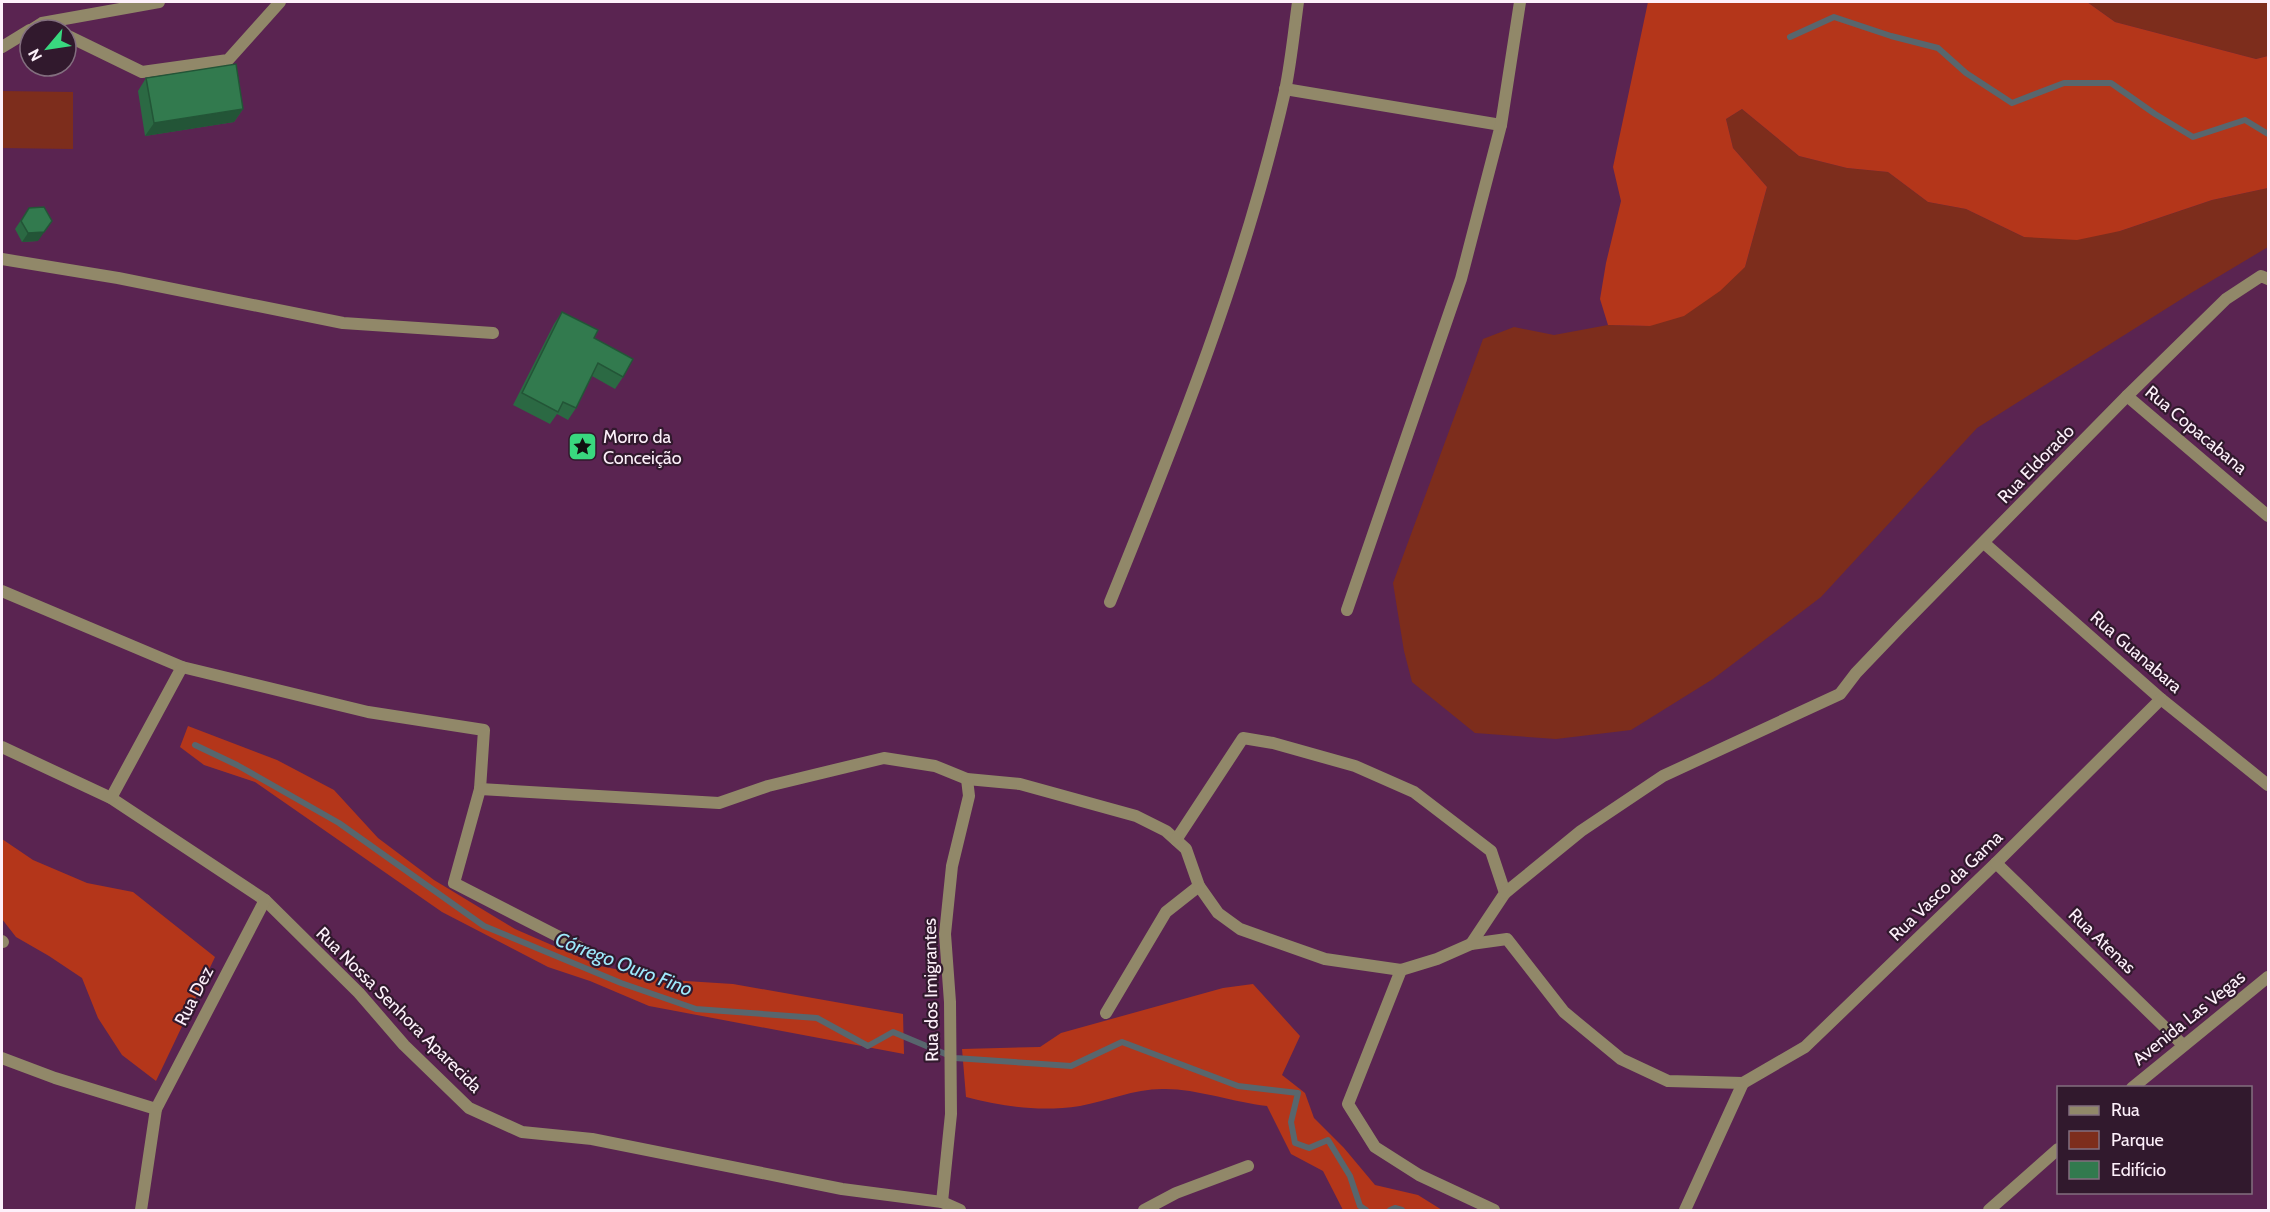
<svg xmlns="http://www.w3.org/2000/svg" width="2270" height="1212" font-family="Cabin,sans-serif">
<rect width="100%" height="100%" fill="#5a2451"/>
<g fill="#7d2d1c">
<path d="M2087,2H2268V56L2256,59L2115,22Z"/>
<path d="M2,91L73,92V149L2,148Z"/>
<path d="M1742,109L1799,156L1847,168L1888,172L1928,202L1966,209L2024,237L2120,231L2212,200L2268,188V247L2191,293L1977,428L1821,597L1713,679L1631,730L1556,739L1475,733L1412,682L1404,651L1393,583L1483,339L1514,327L1554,335L1608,325L1650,326L1745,267L1767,187L1733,148L1726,119Z"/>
</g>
<g fill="#b4361a">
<path d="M1648,2H2087L2115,22L2256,59L2268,56V188L2212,200L2120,231L2077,240L2024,237L1966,209L1928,202L1888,172L1847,168L1799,156L1742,109L1726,119L1733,148L1767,187L1745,267L1720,291L1684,316L1650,326L1608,325L1600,299L1606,263L1621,201L1613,167Z"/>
<path d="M188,726L277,760L334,790L378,838L434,880L515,929L600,966L670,980L733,984L903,1014L904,1054L649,1006L590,981L548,967L442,912L255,782L204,765L180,747Z"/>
<path d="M2,839L33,860L87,883L133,892L215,957L156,1081L122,1055L98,1018L82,978L49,956L16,937L2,919Z"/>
<path d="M1253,984L1300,1036L1282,1075L1305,1093L1314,1118L1344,1148L1375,1185L1418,1195L1442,1210H1343L1323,1171L1291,1154L1267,1106C1233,1102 1194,1088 1162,1089C1134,1089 1107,1101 1080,1106C1040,1112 1004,1107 966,1097L962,1049L1040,1047L1061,1033L1223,988Z"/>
</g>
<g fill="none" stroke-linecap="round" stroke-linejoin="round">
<g stroke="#58666d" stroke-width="6">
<path d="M1790,37L1834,17L1891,36L1938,48L1966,73L2012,103L2064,83H2111L2155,114L2193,137L2245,120L2268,134"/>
<path d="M195,745L237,765L339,823L484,926L621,983L696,1009L817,1018L868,1046L893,1032L955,1058L1071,1066L1122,1042L1238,1086L1298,1093L1291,1122L1295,1143L1309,1148L1328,1140L1350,1176L1360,1206L1366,1210"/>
<path d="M1390,1210L1395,1208L1402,1210"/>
</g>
<g stroke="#918869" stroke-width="12">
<path d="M31,30L42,23L159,2"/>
<path d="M66,35L142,72L228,60L280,2"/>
<path d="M2,47L30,30"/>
<path d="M2,259L118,278L343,323L493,333"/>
</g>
<g stroke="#918869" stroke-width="12">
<path d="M1285,89L1501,125"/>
<path d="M2127,396L2268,516"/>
<path d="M1984,543L2161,699L2268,785"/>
<path d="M2,591L182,667L368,712L484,730L480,789L454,883L579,947"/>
<path d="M1110,602C1178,435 1245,268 1285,91C1291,62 1294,31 1298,2"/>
<path d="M1347,610L1461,279L1501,125L1520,2"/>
<path d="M2,747L111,798L265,900L359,993L404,1045L469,1108L522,1132L592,1139L842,1189L942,1202L960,1210"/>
<path d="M480,789L719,803L768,786L884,758L935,766L967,779L1020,784L1136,816L1166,831L1186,849L1199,886L1218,913L1240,929L1325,959L1401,970L1437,959L1471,944L1507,939L1564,1012L1621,1059L1668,1081L1743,1083L1805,1047L1996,863L2161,699"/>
<path d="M111,798L182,667"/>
<path d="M1176,840L1243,738L1273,743L1355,766L1414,792L1491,851L1505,893L1471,944"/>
<path d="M1996,863L2183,1045"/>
<path d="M1505,893L1581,831L1663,776L1840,694L1856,673L1900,627L2127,396L2226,299L2261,276L2268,279"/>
<path d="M2,941L3,942"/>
<path d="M1401,970L1348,1104L1375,1147L1419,1175L1494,1210"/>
<path d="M1106,1013L1166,912L1199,886"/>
<path d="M2,1058L55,1078L156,1109"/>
<path d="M2132,1088L2268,977"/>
<path d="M942,1202L951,1114L950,1002L945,934L952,866L969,796L967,779"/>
<path d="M141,1210L156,1109L265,900"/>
<path d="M1144,1210L1176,1193L1248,1166"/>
<path d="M1685,1210L1743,1083"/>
<path d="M1989,1210L2058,1149"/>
</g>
</g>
<g fill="#2b6943">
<path d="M146,78L243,109L234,122L145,136L138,91Z"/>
<path d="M29,208L38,241L22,242L15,229Z"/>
<path d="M562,312L594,338L623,377L615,389L592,376L576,408L568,420L557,414L550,424L513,405L554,324Z"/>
</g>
<g fill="#235537">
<path d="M243,109L234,122L145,136L154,123Z"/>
<path d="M52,221L38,241L22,242L28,233Z"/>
</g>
<g fill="#327a4e" stroke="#235537" stroke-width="1.5">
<path d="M236,64L243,109L154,123L146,78Z"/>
<path d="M44,207L52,221L44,232L28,233L21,221L29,208Z"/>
<path d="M562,312L598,330L594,338L633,359L623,377L598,363L576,408L563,402L558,412L522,393Z"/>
</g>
<defs>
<symbol id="sight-square" viewBox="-11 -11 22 22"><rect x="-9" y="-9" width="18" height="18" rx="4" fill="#39d87f" stroke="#31192d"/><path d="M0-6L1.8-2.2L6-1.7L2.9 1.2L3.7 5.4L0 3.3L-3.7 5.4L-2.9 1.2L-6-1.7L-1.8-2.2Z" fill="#111"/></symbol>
</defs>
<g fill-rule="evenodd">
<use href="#sight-square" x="566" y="430" width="33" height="33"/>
</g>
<g text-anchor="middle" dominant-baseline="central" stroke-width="4.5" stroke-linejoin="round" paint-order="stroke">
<g font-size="18" fill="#fdf0fa" stroke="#31192d">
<text transform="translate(2196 430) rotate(40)">Rua Copacabana</text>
<text transform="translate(2036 464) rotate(-46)">Rua Eldorado</text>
<text transform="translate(2136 652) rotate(41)">Rua Guanabara</text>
<text transform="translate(1946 886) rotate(-44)">Rua Vasco da Gama</text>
<text transform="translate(2102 941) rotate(44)">Rua Atenas</text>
<text transform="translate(931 990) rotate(-91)">Rua dos Imigrantes</text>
<text transform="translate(194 996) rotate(-63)">Rua Dez</text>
<text transform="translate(399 1010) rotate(45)">Rua Nossa Senhora Aparecida</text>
<text transform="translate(2189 1018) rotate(-39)">Avenida Las Vegas</text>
</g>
<g font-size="18" fill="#fdf0fa" stroke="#31192d" text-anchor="start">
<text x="603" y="437">Morro da<tspan x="603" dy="21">Conceição</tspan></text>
</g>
<g font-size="20" font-style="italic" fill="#9eeafc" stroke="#31192d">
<text transform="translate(624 964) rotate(21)">Córrego Ouro Fino</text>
</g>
</g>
<rect width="2270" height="1212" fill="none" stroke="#fdf0fa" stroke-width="6"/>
<rect x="2057" y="1086" width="195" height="108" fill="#31192d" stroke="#836f7f" stroke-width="1.5"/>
<rect x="2069" y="1106" width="30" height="9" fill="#918869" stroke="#836f7f" stroke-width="1.5"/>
<text x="2111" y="1116" font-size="18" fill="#fdf0fa">Rua</text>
<rect x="2069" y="1131" width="30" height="18" fill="#7d2d1c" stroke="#836f7f" stroke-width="1.5"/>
<text x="2111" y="1146" font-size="18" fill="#fdf0fa">Parque</text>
<rect x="2069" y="1161" width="30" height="18" fill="#327a4e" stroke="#836f7f" stroke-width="1.5"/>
<text x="2111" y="1176" font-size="18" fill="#fdf0fa">Edifício</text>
<g transform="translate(48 48) rotate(241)"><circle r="28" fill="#31192d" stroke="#836f7f" stroke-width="1.5"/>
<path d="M0-4.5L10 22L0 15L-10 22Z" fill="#39d87f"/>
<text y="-9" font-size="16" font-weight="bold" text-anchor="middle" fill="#fdf0fa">N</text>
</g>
</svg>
